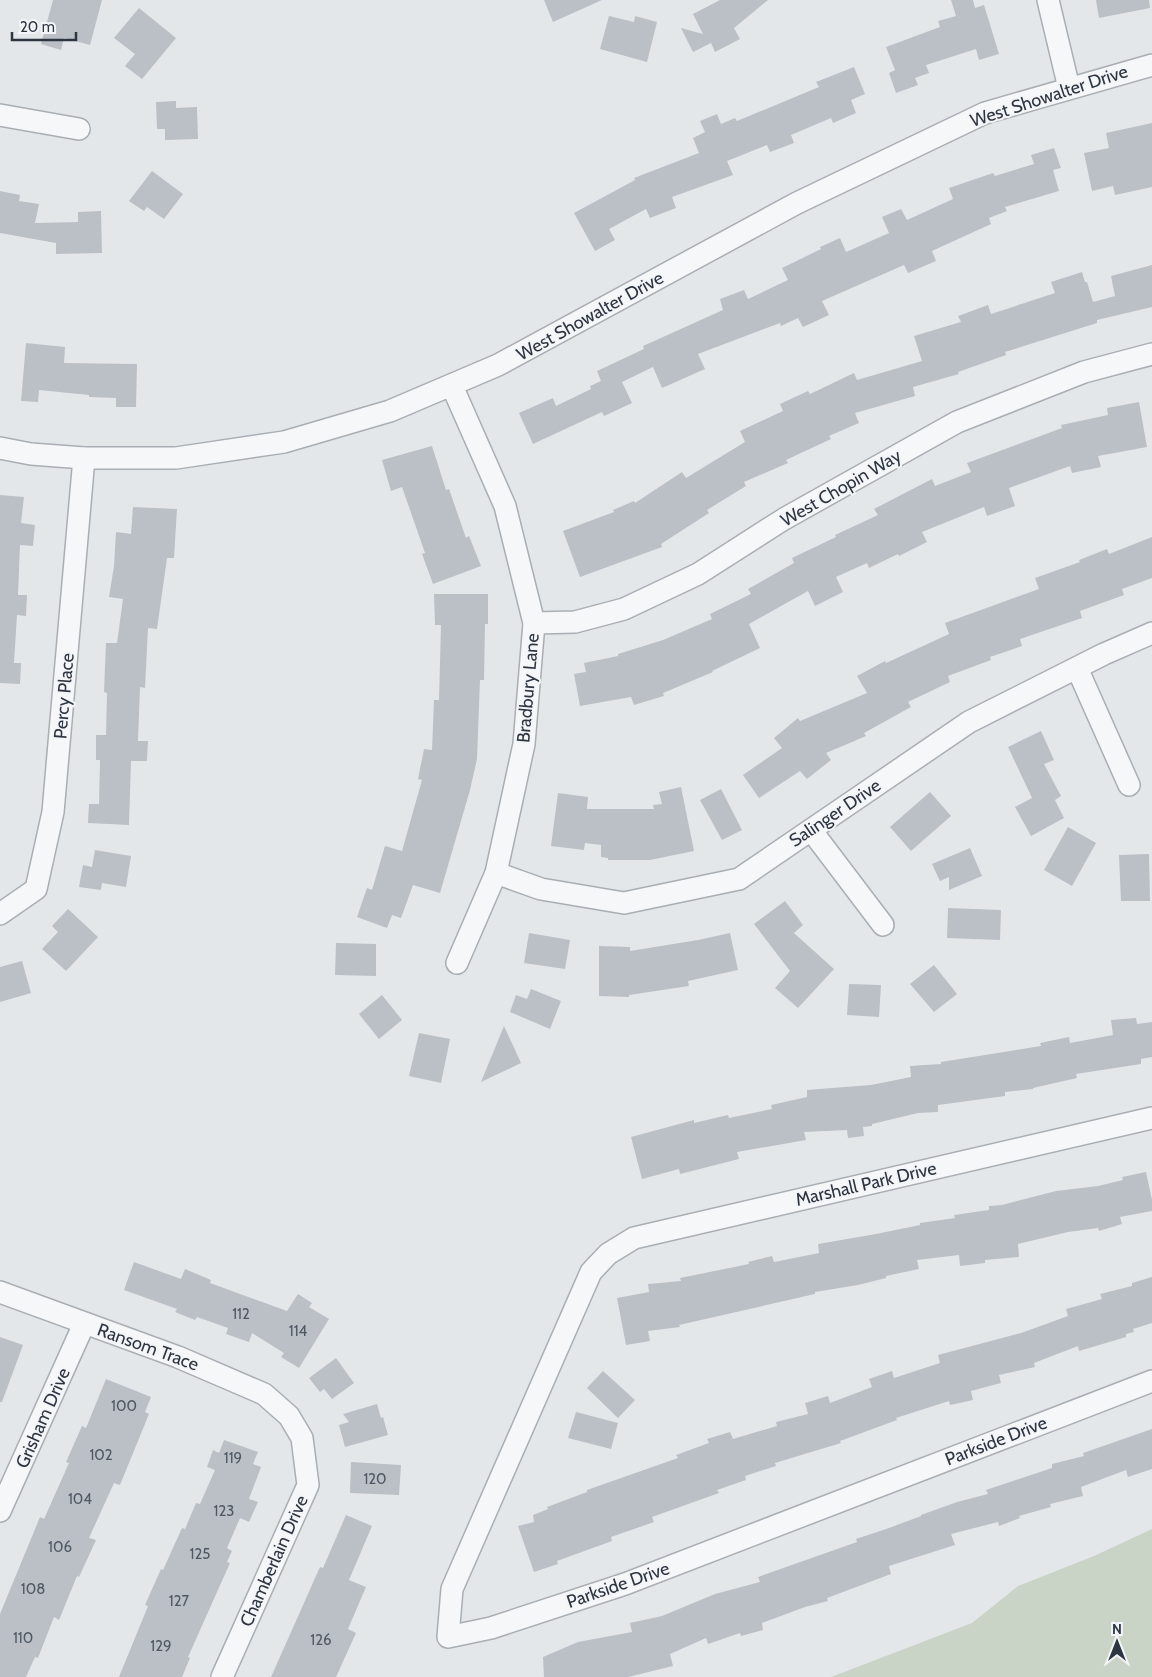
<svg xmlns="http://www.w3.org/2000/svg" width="1152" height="1677" font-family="Cabin,sans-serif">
<rect width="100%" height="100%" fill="#e4e7ea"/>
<path fill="#cad4c6" d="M1152,1529V1677H831L972,1623L1018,1586L1094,1556Z"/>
<g fill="#bbc0c7">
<path d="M53,0H102L90,45L64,38L61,50L41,44Z"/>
<path d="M544,0H602L553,22Z"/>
<path d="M720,0H768L734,28L740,39L715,52L711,43L693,52L681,28L703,34L693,14Z"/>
<path d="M951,0H973L975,8L984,5L999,54L979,60L976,49L926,65L929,73L915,78L918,85L896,93L889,73L895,70L886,47L940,27L938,21L956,16Z"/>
<path d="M1096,0H1149L1150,8L1099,18Z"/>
<path d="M139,8L176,38L142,79L125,66L135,54L114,38Z"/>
<path d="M609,16L634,22L635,16L657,22L647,62L600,49Z"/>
<path d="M854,67L865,94L851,100L856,113L833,123L831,118L791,135L794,143L770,152L767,145L727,161L733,175L672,197L676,208L650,218L646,209L609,229L615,240L595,251L574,213L635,180L634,178L699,153L693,138L705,132L700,121L717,114L721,124L735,118L737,121L819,87L816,82Z"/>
<path d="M176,101V108L197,107L198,139L165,140V129H157L156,102Z"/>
<path d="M1152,123V187L1115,195L1113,186L1092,191L1084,153L1109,148L1106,133Z"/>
<path d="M1054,148L1061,168L1053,170L1059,191L1005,207L1007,211L989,218L991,224L932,251L936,261L908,273L904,265L822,301L829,315L803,327L798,318L781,326L780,323L698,354L705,369L662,388L653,367L622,382L632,403L604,416L602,412L533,444L519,413L553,398L556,406L591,389L590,386L601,381L597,371L644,349L643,346L723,310L720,299L744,290L748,299L788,280L782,268L821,249L820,247L840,238L846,252L889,233L882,217L901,209L907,220L953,199L949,188L993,173L995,176L1034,164L1031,155Z"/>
<path d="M152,171L183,194L164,219L147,207L144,211L129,201Z"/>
<path d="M0,191L20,195L19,201L39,204L35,223L78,222V212L101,211L102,253L56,254V243L0,233Z"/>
<path d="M1152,265V307L1097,320V323L1005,352L1006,355L958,372L959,374L913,387L915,396L855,413L859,423L829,436L831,439L786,460L788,463L744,482L746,486L707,510L709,513L661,544L662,547L580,577L563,531L614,512L613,510L634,501L635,503L682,472L686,478L745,442L740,431L783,411L780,404L808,391L810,394L854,373L857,380L922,361L914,336L961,322L958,316L988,305L991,314L1055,293L1051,282L1082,272L1085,282H1087L1093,302L1115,296L1111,276Z"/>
<path d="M26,343L65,347L64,363L137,364L136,407H116V398L89,397V395L39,390L38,402L21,401Z"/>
<path d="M1139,402L1147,447L1098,456L1101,467L1072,473L1070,466L1009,488L1015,506L987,516L984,507L922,532L927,542L899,556L898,554L869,568L867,563L836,577L843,592L815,606L808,591L749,624L760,648L712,671L713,672L663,693L664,696L634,705L631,697L580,706L574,674L586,672L584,663L618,656V654L663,640L712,619L710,614L751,594L748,589L794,563L792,558L836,537L835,535L878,515L874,509L932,479L935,486L971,472L967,463L1062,428L1061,425L1108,415L1107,408Z"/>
<path d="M432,446L446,490L449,489L466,538L469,536L481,566L433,584L422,554L425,553L402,487L391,491L382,460Z"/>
<path d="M0,495L24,497L21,523L35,525L33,546L20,545L18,595H27L26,616L17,615L14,663H21L20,684L0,683Z"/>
<path d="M133,507L177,509L174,558H167L157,629L148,628L145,688L140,687L138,741H148L147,761H131L129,825L88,823L89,804H99L100,760H96V735H106L107,693L104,692L106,643H117L123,599L109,597L114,566L116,532L131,534Z"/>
<path d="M1152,537V578L1122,589L1124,595L1080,611L1082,618L1020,639L1022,646L990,657L991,660L948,676L950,682L908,702L911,707L864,733L866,736L826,753L831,760L807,779L800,771L759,798L743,775L782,748L774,738L798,718L800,721L867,693L857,676L885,661L886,663L949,634L945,623L1039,589L1035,578L1080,562L1079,560L1107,549L1109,554Z"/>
<path d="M434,594H488V624H485L484,680H480L477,759L470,790L440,893L413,885L401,918L392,915L387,928L357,917L367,888L372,890L385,846L402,851L422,780L418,779L424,749L432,750L434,700H439L441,625H435Z"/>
<path d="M1041,731L1054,760L1044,764L1061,796L1055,800L1064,818L1031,836L1015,807L1032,798L1008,747Z"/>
<path d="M681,787L694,851L650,860H608V858L601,857V845L585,843L584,850L551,846L558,793L588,797L587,809H654L653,805L662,804L659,792Z"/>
<path d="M721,789L742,830L722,840L700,800Z"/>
<path d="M930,792L951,816L911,851L890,827Z"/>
<path d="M1068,827L1096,843L1072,886L1044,870Z"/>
<path d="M970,848L982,876L949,890V877L940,881L932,864Z"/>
<path d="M95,850L131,856L126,887L102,883L101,890L79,887L83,865L92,867Z"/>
<path d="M1149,854L1150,901H1121L1119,855Z"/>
<path d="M785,901L803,925L794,933L834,969L798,1008L775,988L790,971L754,924Z"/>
<path d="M948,908L1001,910L1000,940L947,938Z"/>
<path d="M68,909L98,937L66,971L42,949L58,932L52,926Z"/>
<path d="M529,933L570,940L565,969L524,963Z"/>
<path d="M730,933L738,970L688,981L689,986L629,995V997L599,996V946L630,947V951L698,940Z"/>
<path d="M336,943L376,944V976L335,975Z"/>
<path d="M22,961L31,993L0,1002V967Z"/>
<path d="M934,965L957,994L934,1012L910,984Z"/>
<path d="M849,984L881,985L879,1017L847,1015Z"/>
<path d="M531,989L561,1001L550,1029L510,1012L516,995L527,999Z"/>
<path d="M382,995L402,1020L379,1039L359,1014Z"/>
<path d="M1136,1018L1137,1024L1152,1022V1057L1141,1059V1064L1076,1074L1077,1078L1033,1088V1089L1005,1092V1096L938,1105V1112L918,1113L872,1124V1126L863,1127L864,1136L848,1138L847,1130L804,1132L806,1140L737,1152L739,1159L680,1174L679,1169L642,1179L631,1137L694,1120V1123L728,1115L729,1118L772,1109L771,1105L807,1097V1090L871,1085L911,1077L910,1066L941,1064V1062L1041,1046L1040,1043L1069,1037L1070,1043L1113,1035L1111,1020Z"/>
<path d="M504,1026L521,1063L481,1082Z"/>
<path d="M419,1033L450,1039L441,1083L409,1076Z"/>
<path d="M1146,1172L1152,1200V1211L1120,1217L1122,1224L1099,1231L1098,1228L1068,1232L1018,1244L1019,1257L985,1260V1263L960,1266L959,1255L917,1260L919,1269L886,1276V1278L858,1285L815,1292V1294L679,1325L680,1327L648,1331L650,1341L626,1345L617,1298L649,1292L648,1284L681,1281L680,1278L749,1264L748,1262L772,1256L774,1262L819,1253L818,1244L876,1234L920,1225V1223L955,1218L954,1215L989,1210V1206L1002,1205L1056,1191L1098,1186L1123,1180L1122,1177Z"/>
<path d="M134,1262L181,1279L185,1269L211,1280L210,1283L287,1311L298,1294L312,1303L309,1307L329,1319L299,1368L281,1357L284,1353L252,1333L249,1342L226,1334L228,1328L197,1317L195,1320L175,1312L177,1309L124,1290Z"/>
<path d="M1152,1277V1323L1133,1329L1134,1332L1126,1334V1337L1079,1351L1078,1346L1034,1363L1035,1367L999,1375L1001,1383L971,1391L973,1400L950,1405L949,1401L896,1418L897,1420L840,1441L841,1443L775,1463L776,1466L745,1476L746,1480L717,1490L719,1493L652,1517L654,1522L611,1537L612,1541L557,1561L558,1564L534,1572L518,1526L534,1522L533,1515L548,1509L547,1507L587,1492V1490L678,1458L676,1455L709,1443L707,1439L730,1432L733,1439L777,1426L776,1422L808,1414L805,1403L828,1396L830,1403L872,1387L869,1379L892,1371L894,1378L940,1363L938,1355L1021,1333L1068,1316L1066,1309L1102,1299L1100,1294L1132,1286V1283Z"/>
<path d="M0,1337L23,1345L2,1402H0Z"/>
<path d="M336,1358L354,1383L332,1399L324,1389L320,1392L309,1378Z"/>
<path d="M603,1371L635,1400L618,1418L587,1388Z"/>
<path d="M106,1379L151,1397L145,1412L149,1414L120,1485L114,1483L89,1538L96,1540L79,1577L77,1576L59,1620L54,1617L38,1658L35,1657L26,1677H0V1614L40,1517L44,1519L69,1463L66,1462L82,1426L86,1428Z"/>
<path d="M377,1404L381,1418L383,1417L388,1435L345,1447L339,1425L349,1422L343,1414Z"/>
<path d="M576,1412L618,1423L611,1449L568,1438Z"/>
<path d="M1152,1429V1469L1128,1477L1126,1470L1081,1487L1083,1496L1050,1504L1051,1507L1019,1516L1020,1518L999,1526L998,1522L951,1534L955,1545L889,1566L891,1574L827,1598L828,1601L805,1607L762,1623L763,1630L741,1636L740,1633L708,1644L706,1638L670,1654L673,1666L628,1677H544L543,1657L578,1642L632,1632L630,1623L662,1616L715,1594L760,1582L758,1577L857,1542L856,1539L889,1528L921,1516V1515L957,1502L988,1494L986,1490L1052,1468V1464L1084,1456L1083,1453Z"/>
<path d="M224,1440L258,1452L253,1464L261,1467L249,1499L258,1502L249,1522L240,1518L227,1548L232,1551L227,1562L230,1563L188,1657L190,1658L182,1677H119L148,1606L145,1605L161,1569L163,1570L182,1528L185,1529L196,1503L200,1504L215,1470L207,1467L213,1450L219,1453Z"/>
<path d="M351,1462L401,1465L399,1495L350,1493Z"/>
<path d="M346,1515L372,1526L349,1580L366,1587L348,1629L356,1633L336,1677H271L320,1567L323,1568Z"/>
</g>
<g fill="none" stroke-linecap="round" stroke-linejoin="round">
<defs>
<g id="street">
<path d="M1048,0L1069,88"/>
<path d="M0,115L79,129"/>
<path d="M452,386L505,506L534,623L524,744L496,873L457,963"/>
<path d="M0,448L31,454L84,458H176L284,442L390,411L498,365L797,203L985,113L1152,65"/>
<path d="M534,623L575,622L624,609L698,574L784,519L957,422L1084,372L1152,354"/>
<path d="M1077,668L1129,785"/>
<path d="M811,830L883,925"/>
<path d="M496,873L541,889L624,903L739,879L969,722L1104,654L1152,633"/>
<path d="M0,914L36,889L53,812L84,458"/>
<path d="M1152,1118L634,1238L608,1254L591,1272L452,1589L448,1637L491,1628L625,1584L1152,1381"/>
<path d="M0,1292L178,1357L264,1394L289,1416L302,1438L308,1485L222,1677"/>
<path d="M0,1511L84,1324"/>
</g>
</defs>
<use href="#street" stroke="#a9aeb4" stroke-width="24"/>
<use href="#street" stroke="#f6f7f9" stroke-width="21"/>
</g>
<g text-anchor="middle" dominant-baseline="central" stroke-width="4" stroke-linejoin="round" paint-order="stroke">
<g font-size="15" fill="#505862">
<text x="241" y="1314">112</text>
<text x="298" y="1331">114</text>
<text x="124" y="1406">100</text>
<text x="101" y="1455">102</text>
<text x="233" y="1458">119</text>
<text x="375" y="1479">120</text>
<text x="80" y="1499">104</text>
<text x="224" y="1511">123</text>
<text x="60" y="1547">106</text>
<text x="200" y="1554">125</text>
<text x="33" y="1589">108</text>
<text x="179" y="1601">127</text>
<text x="23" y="1638">110</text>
<text x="321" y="1640">126</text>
<text x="161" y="1646">129</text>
</g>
<g font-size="18" fill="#2d3541" stroke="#f3f5f8">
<text transform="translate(1049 96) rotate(-18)">West Showalter Drive</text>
<text transform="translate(590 316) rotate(-29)">West Showalter Drive</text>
<text transform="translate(841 488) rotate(-30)">West Chopin Way</text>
<text transform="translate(528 688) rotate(-85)">Bradbury Lane</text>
<text transform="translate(64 696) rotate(-85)">Percy Place</text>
<text transform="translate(835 813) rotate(-34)">Salinger Drive</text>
<text transform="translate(866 1184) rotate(-13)">Marshall Park Drive</text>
<text transform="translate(148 1347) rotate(20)">Ransom Trace</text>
<text transform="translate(43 1418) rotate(-66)">Grisham Drive</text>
<text transform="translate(996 1441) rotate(-21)">Parkside Drive</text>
<text transform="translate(274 1561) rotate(-66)">Chamberlain Drive</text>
<text transform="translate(618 1585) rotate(-19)">Parkside Drive</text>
</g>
</g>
<g transform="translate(1117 1642)" stroke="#f3f5f8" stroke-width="4" paint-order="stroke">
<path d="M0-4L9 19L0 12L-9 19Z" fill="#2d3541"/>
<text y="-8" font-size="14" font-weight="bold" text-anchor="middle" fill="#2d3541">N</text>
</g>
<path d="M12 32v8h64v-8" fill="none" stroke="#2d3541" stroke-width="2.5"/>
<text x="20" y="32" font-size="15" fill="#2d3541" stroke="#f3f5f8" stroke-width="4" paint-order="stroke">20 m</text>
</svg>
